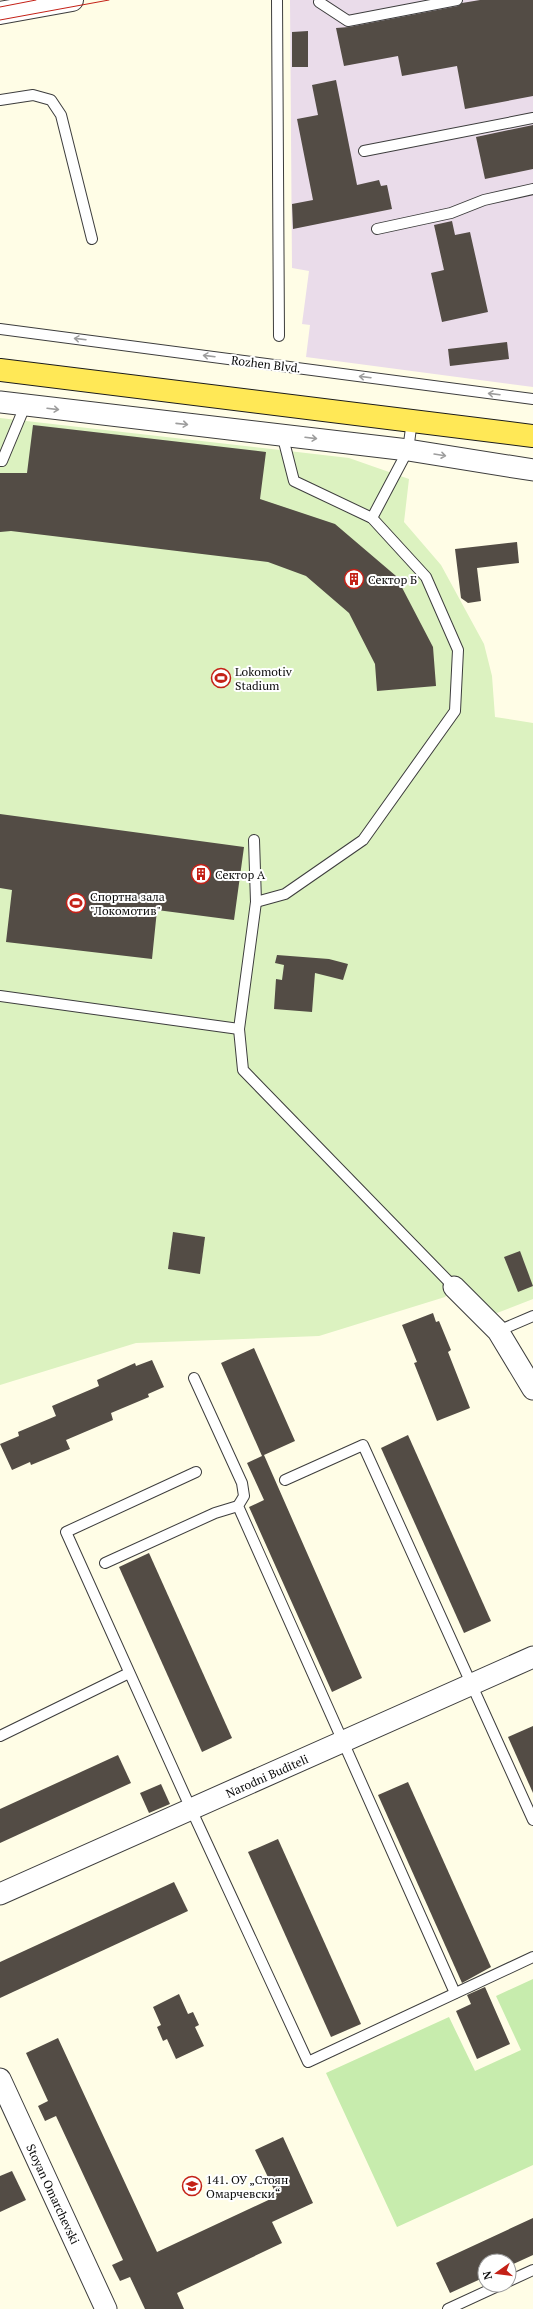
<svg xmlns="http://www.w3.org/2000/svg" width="533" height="2309" font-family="'PT Serif',serif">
<rect width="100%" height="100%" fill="#fffde6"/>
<path fill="#eadcea" d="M290,0H533V387L306,357L310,325L302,324L309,271L292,268Z"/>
<path fill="#c7ecad" d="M533,1979V2165L397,2227L326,2073L449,2017L475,2071L521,2050L496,1996Z"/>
<path fill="#dcf2c0" d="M0,418L349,458L409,479L404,522L441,565L484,644L492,676L495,717L533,723V1299L497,1313L491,1311L460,1280L445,1297L319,1336L136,1343L0,1385Z"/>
<g fill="#534c45">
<path d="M480,0H533V96L465,109L457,66L402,76L398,56L344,66L336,28L349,27L458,6L462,3Z"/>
<path d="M308,31V67H292V32Z"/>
<path d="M336,80L357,185L379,180L381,186L387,185L392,209L293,229L292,204L313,200L297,119L318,115L312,85Z"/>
<path d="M533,125V169L485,179L476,137Z"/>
<path d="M452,221L455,235L470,232L488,312L442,322L431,273L444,270L434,225Z"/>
<path d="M507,342L509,359L450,366L448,349Z"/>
<path d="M33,425L266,452L260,499L335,524L396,576L433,647L436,686L377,691L375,664L349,613L306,576L268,562L11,531L0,532V473H27Z"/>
<path d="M517,542L519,563L477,568L481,601L468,603L461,598L455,549Z"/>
<path d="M0,814L244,847L234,920L157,910L152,959L6,942L12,890L0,888Z"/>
<path d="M277,955L329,959L348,964L343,980L315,973L312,1012L274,1009L276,979L282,980L284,965L275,963Z"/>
<path d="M173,1232L205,1237L200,1274L168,1269Z"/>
<path d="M520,1251L533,1286L518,1292L504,1257Z"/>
<path d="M433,1313L436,1322L439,1321L451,1350L448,1352L470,1408L437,1421L414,1363L417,1362L402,1325Z"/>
<path d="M254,1348L295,1441L264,1455L362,1678L332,1692L249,1507L264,1500L247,1463L262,1456L221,1363Z"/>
<path d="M152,1360L164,1387L148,1394L149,1397L111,1413L113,1420L66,1440L70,1449L31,1465L30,1462L12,1470L0,1444L19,1436L18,1432L56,1416L52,1406L99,1386L97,1380L135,1363L136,1366Z"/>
<path d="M408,1435L491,1621L464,1633L381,1448Z"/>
<path d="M149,1553L232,1738L202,1752L119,1567Z"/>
<path d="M533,1726V1793L508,1737Z"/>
<path d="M118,1755L131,1783L0,1843V1809Z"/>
<path d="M408,1782L491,1967L462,1983L378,1795Z"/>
<path d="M161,1784L170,1804L149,1813L140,1793Z"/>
<path d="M278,1839L361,2024L331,2037L248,1852Z"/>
<path d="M174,1882L188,1911L0,1998V1962Z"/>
<path d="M485,1987L510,2044L477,2059L456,2011L471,2004L467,1995Z"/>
<path d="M179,1994L188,2014L193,2012L199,2025L195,2027L204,2046L176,2059L167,2039L163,2041L157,2027L161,2025L153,2007Z"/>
<path d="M58,2038L157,2252L277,2196L255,2150L283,2137L313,2203L272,2222L282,2243L177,2293L184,2309H145L130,2277L120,2281L112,2265L123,2260L56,2116L45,2121L38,2106L48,2101L26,2053Z"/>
<path d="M12,2171L26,2200L0,2212V2176Z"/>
<path d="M533,2218V2255L509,2266V2261H485V2277L450,2293L436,2263Z"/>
</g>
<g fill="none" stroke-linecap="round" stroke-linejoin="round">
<defs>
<g id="service">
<path d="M277,0L279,336"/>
<path d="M319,2L348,21L457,0"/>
<path d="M0,100L33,95L51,100L61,115L92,239"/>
<path d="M364,151L533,118"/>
<path d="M377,229L451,213L484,200L533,189"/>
<path d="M0,329L533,399"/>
<path d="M0,461H2L25,406"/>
<path d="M372,518L408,450L412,421"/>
<path d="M254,840L256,902L239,1029L243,1070L454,1287"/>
<path d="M256,902L285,894L363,840L455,711L458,650L426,577L372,518L294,481L282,434"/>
<path d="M0,996L239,1029"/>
<path d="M498,1331L533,1316"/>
<path d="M194,1378L242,1483L244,1496L238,1506L455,1993"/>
<path d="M196,1472L66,1532L191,1809L308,2062L533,1957"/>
<path d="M285,1480L363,1445L533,1820"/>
<path d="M105,1563L215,1513L238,1506"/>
<path d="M0,1736L129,1673"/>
<path d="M509,2281L533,2270"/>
<path d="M448,2309L500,2285"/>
</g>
<g id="minor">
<path d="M0,402L408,450L533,470"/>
<path d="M454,1287L498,1331L533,1389"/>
<path d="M0,1894L533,1657"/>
<path d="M0,2079L106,2309"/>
</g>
<path id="tertiary" d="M0,13L72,0"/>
<path id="primary" d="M0,370L533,436"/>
</defs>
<use href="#service" stroke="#3d3d3d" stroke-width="12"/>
<use href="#minor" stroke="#3d3d3d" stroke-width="23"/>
<use href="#tertiary" stroke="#3d3d3d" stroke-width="24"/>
<use href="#primary" stroke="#1b1b1b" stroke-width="24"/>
<use href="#service" stroke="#fff" stroke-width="10"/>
<use href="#minor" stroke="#fff" stroke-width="21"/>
<use href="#tertiary" stroke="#fff" stroke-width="22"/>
<use href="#primary" stroke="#ffe856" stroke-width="22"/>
<g stroke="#c42117" stroke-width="1">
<path d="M0,7L36,0"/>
<path d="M0,20L109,0"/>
</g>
</g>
<defs><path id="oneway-shaft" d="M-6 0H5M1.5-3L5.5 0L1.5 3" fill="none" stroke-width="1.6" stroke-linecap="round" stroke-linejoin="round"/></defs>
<g stroke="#9d9d9d">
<use href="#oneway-shaft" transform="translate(80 339) rotate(-173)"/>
<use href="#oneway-shaft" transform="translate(209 356) rotate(-173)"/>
<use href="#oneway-shaft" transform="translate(365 377) rotate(-173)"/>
<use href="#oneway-shaft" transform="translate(494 394) rotate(-173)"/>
<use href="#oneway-shaft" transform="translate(53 409) rotate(7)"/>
<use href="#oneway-shaft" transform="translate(182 424) rotate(6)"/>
<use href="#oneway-shaft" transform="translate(311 438) rotate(7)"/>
<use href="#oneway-shaft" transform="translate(440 455) rotate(9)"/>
</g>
<defs>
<symbol id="building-ring" viewBox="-11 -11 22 22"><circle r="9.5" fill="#fff" stroke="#c42117" stroke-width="1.5"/><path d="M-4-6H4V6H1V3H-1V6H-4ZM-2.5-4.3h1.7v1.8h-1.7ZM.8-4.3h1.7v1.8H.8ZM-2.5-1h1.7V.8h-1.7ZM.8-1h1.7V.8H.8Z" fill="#c42117"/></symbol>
<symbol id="stadium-ring" viewBox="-11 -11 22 22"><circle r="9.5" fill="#fff" stroke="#c42117" stroke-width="1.5"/><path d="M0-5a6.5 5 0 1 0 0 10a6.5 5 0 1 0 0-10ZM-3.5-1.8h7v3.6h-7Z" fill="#c42117"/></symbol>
<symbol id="school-ring" viewBox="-11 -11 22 22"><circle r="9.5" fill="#fff" stroke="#c42117" stroke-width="1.5"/><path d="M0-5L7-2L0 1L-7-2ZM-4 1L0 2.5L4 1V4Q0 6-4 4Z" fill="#c42117"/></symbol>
</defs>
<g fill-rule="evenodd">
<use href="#building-ring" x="343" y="568" width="22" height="22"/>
<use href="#stadium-ring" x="210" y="667" width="22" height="22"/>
<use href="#building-ring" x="190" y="863" width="22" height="22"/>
<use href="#stadium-ring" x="65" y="892" width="22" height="22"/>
<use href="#school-ring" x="181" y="2175" width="22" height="22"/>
</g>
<g text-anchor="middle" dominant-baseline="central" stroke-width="4" stroke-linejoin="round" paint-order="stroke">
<g font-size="12" fill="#0a0a0a" stroke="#fff">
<text transform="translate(266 364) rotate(7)">Rozhen Blvd.</text>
<text transform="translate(267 1776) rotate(-24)">Narodni Buditeli</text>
<text transform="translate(53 2194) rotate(65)">Stoyan Omarchevski</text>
</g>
<g font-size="12" fill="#0a0a0a" stroke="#fff" text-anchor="start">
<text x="368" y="579">Сектор Б</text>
<text x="235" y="671">Lokomotiv<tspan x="235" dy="14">Stadium</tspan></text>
<text x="215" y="874">Сектор А</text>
<text x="90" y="896">Спортна зала<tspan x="90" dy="14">"Локомотив"</tspan></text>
<text x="206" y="2179">141. ОУ „Стоян<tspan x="206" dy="14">Омарчевски“</tspan></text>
</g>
</g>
<g transform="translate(497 2273) rotate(256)"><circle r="19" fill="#ffffff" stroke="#9d9d9d"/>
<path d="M0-3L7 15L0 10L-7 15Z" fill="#c42117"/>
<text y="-6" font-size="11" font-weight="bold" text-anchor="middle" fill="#0a0a0a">N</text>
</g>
</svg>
